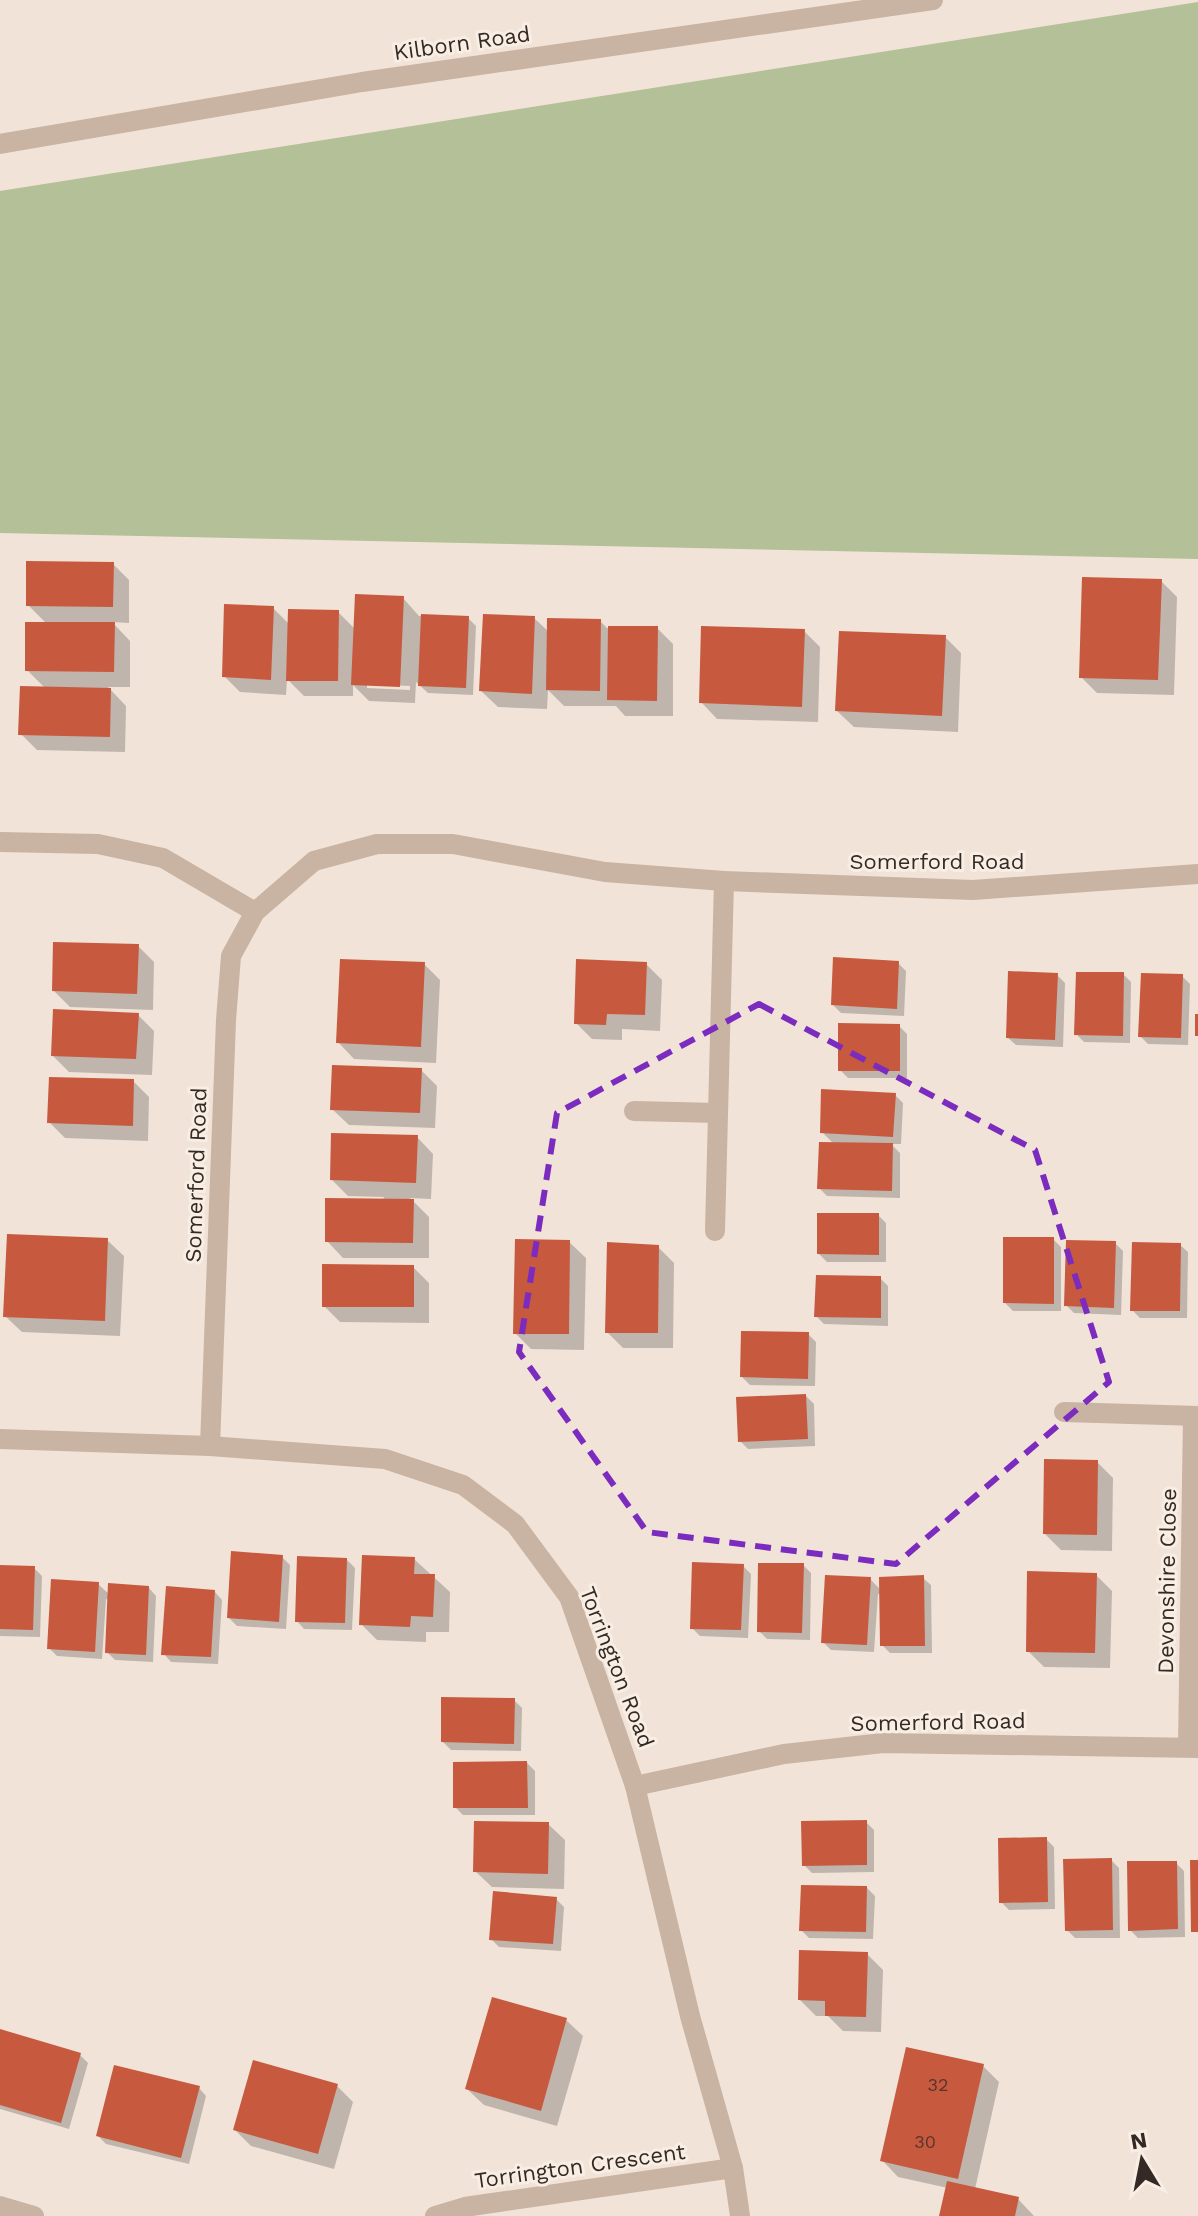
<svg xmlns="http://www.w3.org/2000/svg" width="1198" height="2216" font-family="'Work Sans',sans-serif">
<rect width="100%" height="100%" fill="#f1e3d7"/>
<path fill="#b4c097" d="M1198,2V559L0,533V191Z"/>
<g fill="#0003" fill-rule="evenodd">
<path d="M113,564L129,580V623L112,622L130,641V687H108L126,706L125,752L37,750L21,734L45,688L27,670L47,624L28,605Z"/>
<path d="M1161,581L1177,597L1174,695L1097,693L1081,677Z"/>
<path d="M403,598L419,616L468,618L476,626L473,695L428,693L416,682L415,703L369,701L353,685V696H304L287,679L286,695L240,692L224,676L273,608L289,624L338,612L355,629ZM367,684L410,686V690L367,688Z"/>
<path d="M534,618L549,632L600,621L607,628H657L673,644V716H625L616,706H564L548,690L547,709L498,707L481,691Z"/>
<path d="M804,631L820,647L818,722L717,719L701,702Z"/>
<path d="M945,637L961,653L958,732L854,727L837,711Z"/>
<path d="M138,946L154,962L153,1010L70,1007L54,991Z"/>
<path d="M898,963L906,971L904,1016L841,1013L833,1005Z"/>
<path d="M424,964L440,980L436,1063L354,1059L338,1042Z"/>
<path d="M646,964L662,980L660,1031L622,1029V1040L592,1039L576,1023Z"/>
<path d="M1123,974L1131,982L1130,1043L1084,1042L1076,1034Z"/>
<path d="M1057,975L1065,983L1063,1047L1016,1045L1008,1038Z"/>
<path d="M1182,976L1190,984L1188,1045L1148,1044L1140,1036Z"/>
<path d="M138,1015L154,1031L152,1075L69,1072L53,1056Z"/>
<path d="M899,1026L907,1034V1078H848L840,1070Z"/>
<path d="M421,1070L437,1086L435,1128L349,1125L332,1109Z"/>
<path d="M133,1081L149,1097L148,1141L65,1138L49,1122Z"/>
<path d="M895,1095L903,1103L901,1144H891L900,1153V1198L827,1196L819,1188L834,1144L822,1132Z"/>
<path d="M417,1137L433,1154L431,1199L410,1198L429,1217V1258H343L327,1241L383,1201L384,1197L348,1196L332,1180Z"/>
<path d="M878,1215L886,1223V1262H827L819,1254Z"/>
<path d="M1053,1239L1061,1247V1311H1013L1005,1303Z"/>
<path d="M107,1240L124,1256L120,1336L22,1332L5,1316Z"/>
<path d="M569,1242L586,1258L584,1350L531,1349L515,1333Z"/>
<path d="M1115,1243L1123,1251L1121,1315L1074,1313L1066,1305Z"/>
<path d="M1180,1245L1188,1252L1187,1318H1140L1132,1310Z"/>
<path d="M658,1247L674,1263L673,1348H623L607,1332Z"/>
<path d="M413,1267L429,1283V1323L340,1322L324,1306Z"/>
<path d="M880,1278L888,1286V1326L824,1324L816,1316Z"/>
<path d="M808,1334L816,1342L815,1386L750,1385L742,1377Z"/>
<path d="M806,1396L814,1404L815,1446L748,1449L740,1441Z"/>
<path d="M1097,1462L1113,1478L1112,1551L1061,1550L1045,1534Z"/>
<path d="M282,1557L290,1565L286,1629L237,1626L229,1618Z"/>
<path d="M414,1559L450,1592L449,1632H426V1642L377,1640L361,1624Z"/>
<path d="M347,1560L355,1568L352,1630L304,1629L297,1621Z"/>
<path d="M803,1565L811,1573L810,1640L767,1639L759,1631Z"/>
<path d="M743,1566L751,1574L748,1638L700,1636L692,1628Z"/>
<path d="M0,1567L34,1568L42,1576L40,1637L0,1636Z"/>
<path d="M1096,1575L1112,1591L1110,1668L1044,1667L1028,1651Z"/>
<path d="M923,1578L931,1585L932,1653H890L882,1645L881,1594H878L874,1652L831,1650L823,1642L870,1579L881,1590Z"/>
<path d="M98,1584L110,1595L149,1588L156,1596L153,1662L115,1660L107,1652L109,1600L106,1599L102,1659L57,1656L49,1648Z"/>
<path d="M215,1592L222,1600L218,1664L171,1662L164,1654Z"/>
<path d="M514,1700L522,1708L521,1751L451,1750L443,1742Z"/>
<path d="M527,1763L535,1771V1815H463L455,1807Z"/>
<path d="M866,1822L874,1830V1872L812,1873L804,1865Z"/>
<path d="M548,1824L565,1840L564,1889L492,1887L475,1871Z"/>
<path d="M1046,1839L1054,1847L1055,1909L1009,1910L1001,1902Z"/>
<path d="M1111,1860L1119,1868L1120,1938H1075L1067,1930Z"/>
<path d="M1176,1863L1184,1871L1185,1937L1138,1938L1130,1930Z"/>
<path d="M867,1888L875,1896L873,1939L809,1938L801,1930Z"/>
<path d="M556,1899L564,1907L561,1951L499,1947L491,1939Z"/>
<path d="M867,1954L883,1970L881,2032L843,2031L828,2016H816L800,2000Z"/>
<path d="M566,2020L583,2036L557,2126L484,2105L467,2089Z"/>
<path d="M0,2031L80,2055L88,2063L69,2129L0,2109Z"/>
<path d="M983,2066L999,2082L975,2189L1018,2199L1034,2216H941L948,2188L898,2177L882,2160Z"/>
<path d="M337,2086L353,2102L334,2169L251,2146L235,2130Z"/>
<path d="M199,2088L206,2096L189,2164L106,2144L98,2136Z"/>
</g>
<g fill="#c7593f">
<path d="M26,561L114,562L113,607L26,606Z"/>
<path d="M1082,577L1162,579L1158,680L1079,678Z"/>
<path d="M355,594L404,596L400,687L351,685Z"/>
<path d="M224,604L274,606L271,680L222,677Z"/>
<path d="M288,609L339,610L338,681H286Z"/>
<path d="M421,614L469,616L466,688L418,686Z"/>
<path d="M483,614L535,616L532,694L479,691Z"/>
<path d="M547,618L601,619L600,691L546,690Z"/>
<path d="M25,622H115L114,672L25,671Z"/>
<path d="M608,626H658L657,701L607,700Z"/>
<path d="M701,626L805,629L802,707L699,703Z"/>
<path d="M839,631L946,635L942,716L835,711Z"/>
<path d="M20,686L111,688L110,737L18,735Z"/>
<path d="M53,942L139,944L137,994L52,991Z"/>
<path d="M833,957L899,961L897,1009L831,1005Z"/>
<path d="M340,959L425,962L421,1047L336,1043Z"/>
<path d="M576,959L647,962L645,1015L607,1014L606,1025L574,1024Z"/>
<path d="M1008,971L1058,973L1055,1040L1006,1038Z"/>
<path d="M1076,972H1124L1123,1036L1074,1035Z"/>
<path d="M1141,973L1183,974L1181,1038L1138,1037Z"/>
<path d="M53,1009L139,1013L136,1059L51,1056Z"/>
<rect x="1195" y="1014" width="3" height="22"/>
<path d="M838,1023L900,1024V1071H838Z"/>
<path d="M332,1065L422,1068L420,1113L330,1110Z"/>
<path d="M49,1077L134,1079L133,1126L47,1123Z"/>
<path d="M821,1089L896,1093L893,1137L820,1133Z"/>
<path d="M331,1133L418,1135L416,1183L330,1180Z"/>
<path d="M819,1142L893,1143L892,1191L817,1189Z"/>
<path d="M325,1198L414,1199L413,1243L325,1242Z"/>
<path d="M817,1213H879V1255L817,1254Z"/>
<path d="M7,1234L108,1238L105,1321L3,1317Z"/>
<path d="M1003,1237H1054V1304L1003,1303Z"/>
<path d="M515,1239L570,1240L569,1334H513Z"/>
<path d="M1066,1240L1116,1241L1114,1308L1064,1306Z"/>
<path d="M607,1242L659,1245L658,1333H605Z"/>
<path d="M1132,1242L1181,1243L1180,1311H1130Z"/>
<path d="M322,1264L414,1265V1307H322Z"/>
<path d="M816,1275L881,1276V1318L814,1317Z"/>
<path d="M741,1331L809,1332L808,1379L740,1377Z"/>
<path d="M806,1394L808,1439L738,1442L736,1397Z"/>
<path d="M1044,1459L1098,1460L1097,1535L1043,1534Z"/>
<path d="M231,1551L283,1555L279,1622L227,1618Z"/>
<path d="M362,1555L415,1557L414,1574H435L433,1617L411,1616L410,1627L359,1625Z"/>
<path d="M297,1556L347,1558L345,1623L295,1622Z"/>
<path d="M692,1562L744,1564L741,1630L690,1629Z"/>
<path d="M758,1563H804L802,1633L757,1632Z"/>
<path d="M0,1565L35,1566L33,1630L0,1629Z"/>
<path d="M1027,1571L1097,1573L1095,1653L1026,1652Z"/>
<path d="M825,1575L871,1577L867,1645L821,1643Z"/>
<path d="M924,1575L925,1646H880L879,1577Z"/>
<path d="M51,1579L99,1582L95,1652L47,1649Z"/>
<path d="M108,1583L149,1586L146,1655L105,1653Z"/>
<path d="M166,1586L215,1590L211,1657L161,1655Z"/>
<path d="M441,1697L515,1698L514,1744L441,1742Z"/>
<path d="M527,1761L528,1808H453V1762Z"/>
<path d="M867,1820V1865L802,1866L801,1821Z"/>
<path d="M474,1821L549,1822L548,1874L473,1872Z"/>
<path d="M1047,1837L1048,1902L999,1903L998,1838Z"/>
<path d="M1112,1858L1113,1930L1065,1931L1063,1859Z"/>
<path d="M1190,1860H1198V1932H1191Z"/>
<path d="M1127,1861H1177L1178,1929L1128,1931Z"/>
<path d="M801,1885L867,1886L866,1932L799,1931Z"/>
<path d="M493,1891L557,1897L553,1944L489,1940Z"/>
<path d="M799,1950L868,1952L866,2017L825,2016V2001L798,2000Z"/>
<path d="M492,1997L567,2018L541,2111L465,2089Z"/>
<path d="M0,2029L81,2053L61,2123L0,2105Z"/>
<path d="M906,2047L984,2064L958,2179L880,2161Z"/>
<path d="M253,2060L338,2084L318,2154L233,2130Z"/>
<path d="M114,2065L200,2086L181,2158L96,2136Z"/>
<path d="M947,2181L1019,2197L1015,2216H939Z"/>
</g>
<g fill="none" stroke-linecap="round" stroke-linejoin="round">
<g stroke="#c9b3a3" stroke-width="20">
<path d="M0,144L362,82L933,0"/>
<path d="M0,842L98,844L163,858L255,912"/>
<path d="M634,1111L718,1113"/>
<path d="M715,1231L724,881"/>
<path d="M1064,1412L1198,1416"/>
<path d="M0,1439L210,1446L385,1459L463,1485L515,1524L569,1597L635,1786L690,2016L733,2168L740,2216"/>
<path d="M210,1446L226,1020L231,956L255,912L314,861L377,844H453L605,872L724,881L973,890L1198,874"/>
<path d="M1188,1747L1193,1416"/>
<path d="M635,1786L784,1754L883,1743L1198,1748"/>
<path d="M0,2206L34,2216"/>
<path d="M435,2216L465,2207L733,2168"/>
</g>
</g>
<path fill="none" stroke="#7b2cbf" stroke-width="6" stroke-dasharray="16 10" stroke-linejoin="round" d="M759,1004L1035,1150L1109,1382L896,1564L647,1532L519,1352L557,1113Z"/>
<g text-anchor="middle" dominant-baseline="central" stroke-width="6" stroke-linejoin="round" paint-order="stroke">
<g font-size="18" fill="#59352c">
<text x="938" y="2084">32</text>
<text x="925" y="2141">30</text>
</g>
<g font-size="22" fill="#342925" stroke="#f9eee3">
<text transform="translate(462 43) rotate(-8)">Kilborn Road</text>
<text x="937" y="861">Somerford Road</text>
<text transform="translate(196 1175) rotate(-88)">Somerford Road</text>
<text transform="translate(1167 1581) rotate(-89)">Devonshire Close</text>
<text transform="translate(617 1667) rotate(69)">Torrington Road</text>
<text transform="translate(938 1722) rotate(-1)">Somerford Road</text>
<text transform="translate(580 2166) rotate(-8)">Torrington Crescent</text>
</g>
</g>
<g transform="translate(1142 2160) rotate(350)" stroke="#f9eee3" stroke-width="6" paint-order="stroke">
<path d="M0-6L14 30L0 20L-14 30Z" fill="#342925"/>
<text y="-12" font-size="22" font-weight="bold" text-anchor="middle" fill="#342925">N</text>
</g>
</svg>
